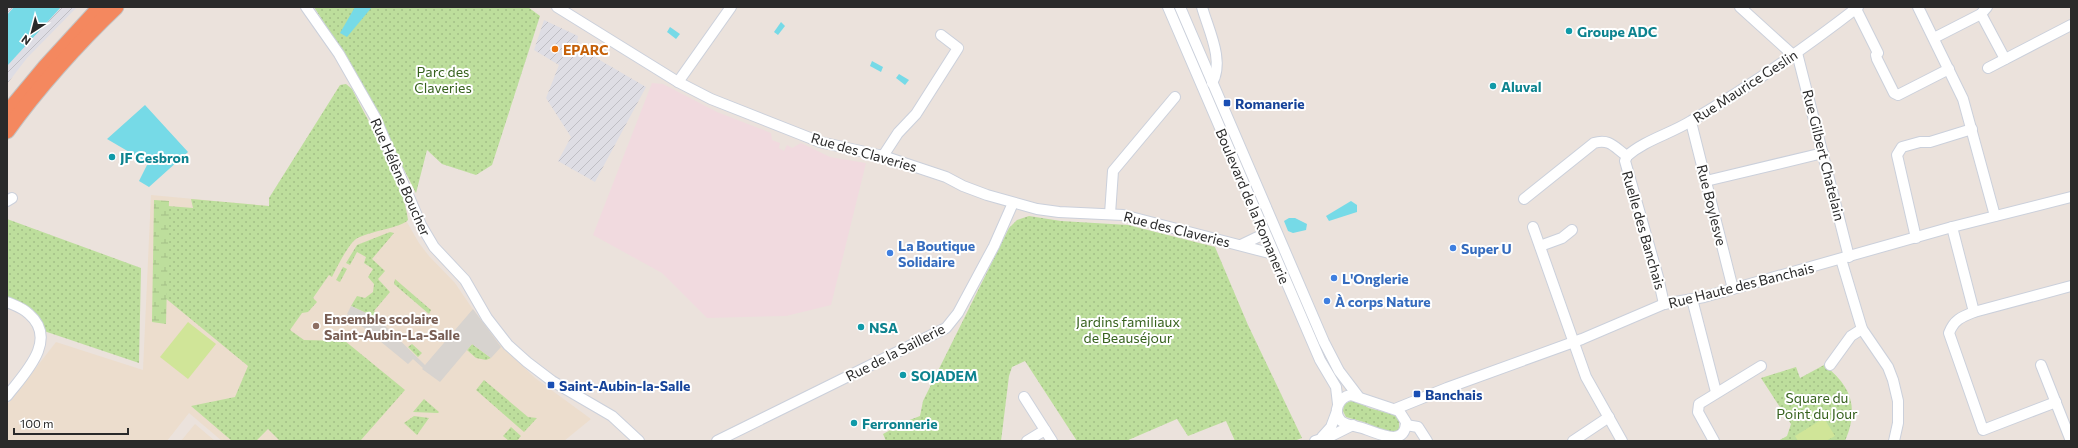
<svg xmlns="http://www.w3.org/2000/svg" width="2078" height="448" font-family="Commissioner,sans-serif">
<defs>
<pattern id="industrial-furrows" width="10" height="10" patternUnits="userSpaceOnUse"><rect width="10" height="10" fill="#dedde4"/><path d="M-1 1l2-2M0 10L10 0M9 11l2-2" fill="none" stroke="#bfbec4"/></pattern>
<pattern id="green-dots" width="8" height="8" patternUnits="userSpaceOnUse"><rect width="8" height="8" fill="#bdde9c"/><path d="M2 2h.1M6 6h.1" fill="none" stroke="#a3bf87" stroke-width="1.8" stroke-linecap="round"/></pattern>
<pattern id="wetland-marsh" width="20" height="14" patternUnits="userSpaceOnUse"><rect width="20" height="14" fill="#bdde9c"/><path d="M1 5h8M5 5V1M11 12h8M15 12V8" fill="none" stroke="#a3bf87"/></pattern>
</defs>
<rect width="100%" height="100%" fill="#ebe2dc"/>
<g fill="url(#industrial-furrows)">
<path d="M7,7H77L27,58L7,84Z"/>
<path d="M544,20L578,36L577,42L598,59L646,87L595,182L558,161L571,137L546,98L559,65L534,50Z"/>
</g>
<g fill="#ecddcd">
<path d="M151,195L269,206L354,238L400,210L419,243L429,256L455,283L474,311L501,345L535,378L591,419L564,441H222L189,413L167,441H7V405L56,342L143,370Z"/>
<path d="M195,424L215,441H181Z"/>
</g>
<path fill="#f1dadf" d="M652,83L663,84L717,112L771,133L772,140L780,143L779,148L784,151L787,145L792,148L801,143L830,157L866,163L831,305L786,316L707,318L662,273L593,235Z"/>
<g fill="url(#green-dots)">
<path d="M314,7H528L540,16L492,165L476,175L442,164L427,150L416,193L349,62Z"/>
<path d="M346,84L352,89C370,125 404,182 408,220C401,228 369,231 356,239C348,245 337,267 332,277L329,275L313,298L317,302L308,312L302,313L290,330L304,340L345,341L405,390L361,440L362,441H280L268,429L256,441H232L191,406L235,397L248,366L164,297L168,206L193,208L191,199L269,206V198L340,85Z"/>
<path d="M1029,216L1061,221L1128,225L1215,247L1248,325L1302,438L1294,441H1235L1226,421L1188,436L1177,419L1126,441H1077L1025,361L1012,367L1009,376L1001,441H886L883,434L907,421L920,416L923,401L1009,228L1017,220Z"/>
<path d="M7,219L141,268L139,363L44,331L7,299Z"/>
<path d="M390,232L394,233L372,259L385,271L378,279L390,292L374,311L379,315L377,318L351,306L357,296L365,298L373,292L374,284L368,277L373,269L364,263L366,257L357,252L350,265L346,263L357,245Z"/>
<path d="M343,267L347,269L340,282L336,280Z"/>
<path d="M395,279L431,310L429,314L394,284Z"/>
<path d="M412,344L422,353L418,357L408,347Z"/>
<path d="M472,344L491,358L486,360L476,358L467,350Z"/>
<path d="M1824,365C1852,386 1859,409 1845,441H1778L1787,436L1791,424L1761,378L1796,367L1800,378Z"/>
<path d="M484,380L528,417L537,418L524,432L476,390Z"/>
<path d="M424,399L439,412L438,413L413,412Z"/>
<path d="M1353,400L1369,408L1395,415L1399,419V429L1394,433L1382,431L1367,423L1346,417L1343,411L1344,404Z"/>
<path d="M414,416L429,418L417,435L404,423Z"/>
<path d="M511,427L521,436L517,441H509L503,436Z"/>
</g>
<path fill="url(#wetland-marsh)" d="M154,200L169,201L166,324L152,322Z"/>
<g fill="#d0e598">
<path d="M188,322L216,344L188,379L160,357Z"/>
<path d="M1824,418L1835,436L1826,441H1798L1795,436Z"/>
</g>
<path fill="#d7d3cf" d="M351,306L377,318L425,365L473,309L501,347L491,358L472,344L440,382L422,369L423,368L413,359L408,364L347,314Z"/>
<g fill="#76dae7">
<path d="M14,7H61L7,66V15Z"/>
<path d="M355,7H372L347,37L340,33Z"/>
<path d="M781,22L785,26L778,35L774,32Z"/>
<path d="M670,27L680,34L676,39L667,32Z"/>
<path d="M872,61L883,67L881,72L870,66Z"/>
<path d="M899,74L909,80L905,85L896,78Z"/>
<path d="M145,105L188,152L149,187L139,181L148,163L107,139Z"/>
<path d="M1351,201L1357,205V212L1329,221L1326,216Z"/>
<path d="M1289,218H1295L1307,224L1306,230L1293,233L1288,231L1284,221Z"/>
</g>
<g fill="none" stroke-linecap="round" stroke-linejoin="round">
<defs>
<g id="minor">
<path d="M306,7L339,54L375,117L421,225L434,247L465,280L487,318L508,345L527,362L552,381L612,416L639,441"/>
<path d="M557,7L678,82L711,99L820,142L883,156L946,177L963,186L987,195L1037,209L1059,212L1123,215L1273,254"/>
<path d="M1168,7L1320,360L1336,387L1338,404"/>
<path d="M1180,7L1324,342L1339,371L1358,396"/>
<path d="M1202,7C1208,29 1225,61 1212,83"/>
<path d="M1740,7L1793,55"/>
<path d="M1918,7L1963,99L1995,216"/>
<path d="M1856,9L1878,53L1876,55L1877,59L1894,93L1898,95L1949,69"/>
<path d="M1981,14L2005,59"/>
<path d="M1934,38L1981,14L1987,7"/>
<path d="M1797,53L1849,257"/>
<path d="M1988,68L2071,25"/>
<path d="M678,82L731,7"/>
<path d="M1691,122L1733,289"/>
<path d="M883,156L898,133L916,114L958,48L941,35"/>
<path d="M1627,156C1645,140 1670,134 1691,121C1749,87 1805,48 1858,7"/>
<path d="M1627,156L1625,161L1658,277L1664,304"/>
<path d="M1706,181L1823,153"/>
<path d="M1524,199L1594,143C1610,138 1615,148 1627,156"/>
<path d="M7,201L12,198"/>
<path d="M1110,214L1113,171L1175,97"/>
<path d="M1533,227L1586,377L1622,441"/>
<path d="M1952,227L1974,312"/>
<path d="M1916,238L1897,155L1902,147L1920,142H1930L1972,129"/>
<path d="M1241,245L1264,234"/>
<path d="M1540,246L1562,238L1572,230"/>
<path d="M1841,259L1862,329L1888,367L1893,380L1898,401V423L1894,441"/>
<path d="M1692,299L1716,392"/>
<path d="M7,302C14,305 23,308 29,314C59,340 24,374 7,396"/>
<path d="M1830,365L1851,336L1862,329"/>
<path d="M2041,365L2071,441"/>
<path d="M1351,395L1399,411L1406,422C1405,448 1378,433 1365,429C1358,426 1347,426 1341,421C1332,411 1339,397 1351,395Z"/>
<path d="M1024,397L1045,430"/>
<path d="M2056,402L1983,430L1949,333C1954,320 1961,317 1974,312L2071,286"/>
<path d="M1395,409L1447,388L1582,339L1664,304L1704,297L1952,227L2071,197"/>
<path d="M1406,425L1418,427L1427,441"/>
<path d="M1322,437L1331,427L1337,411"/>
<path d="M717,441L946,328L958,313L994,246L1013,203"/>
<path d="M1027,441L1045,430L1052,441"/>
<path d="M1315,441L1331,436L1353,425"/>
<path d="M1573,441L1609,417"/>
<path d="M1714,441L1698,412L1699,404L1761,366"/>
</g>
<g id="highway">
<path d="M7,113L46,66L100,7"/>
<path d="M7,131C36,90 79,42 116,7"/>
</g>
</defs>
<use href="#minor" stroke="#cbd0db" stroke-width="12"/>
<use href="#highway" stroke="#c3c3c3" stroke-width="17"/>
<use href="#minor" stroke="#fff" stroke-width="10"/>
<use href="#highway" stroke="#f4885f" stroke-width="15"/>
</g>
<g fill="#0f9aa8" stroke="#fff" stroke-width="1.5">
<circle cx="1569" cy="31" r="4"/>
<circle cx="1493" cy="86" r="4"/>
<circle cx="112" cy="157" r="4"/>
<circle cx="861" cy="327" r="4"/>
<circle cx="903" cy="375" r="4"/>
<circle cx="854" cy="423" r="4"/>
</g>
<circle fill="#e8710a" stroke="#fff" stroke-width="1.5" cx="555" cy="49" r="4"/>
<g fill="#1a4fb4" stroke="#fff" stroke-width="1.5">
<rect x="1223" y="99" width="8" height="8" rx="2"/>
<rect x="547" y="381" width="8" height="8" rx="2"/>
<rect x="1413" y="390" width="8" height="8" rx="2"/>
</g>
<g fill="#3f7fe0" stroke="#fff" stroke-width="1.5">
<circle cx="1453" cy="248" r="4"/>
<circle cx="890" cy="253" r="4"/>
<circle cx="1334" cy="278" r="4"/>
<circle cx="1327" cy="301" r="4"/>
</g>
<circle fill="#8d6e63" stroke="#fff" stroke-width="1.5" cx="316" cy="326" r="4"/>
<g text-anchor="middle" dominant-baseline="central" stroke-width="4" stroke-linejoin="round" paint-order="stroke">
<g font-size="14" font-weight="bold" fill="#0d838f" stroke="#fff" text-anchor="start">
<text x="1577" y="31">Groupe ADC</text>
<text x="1501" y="86">Aluval</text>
<text x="120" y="157">JF Cesbron</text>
<text x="869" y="327">NSA</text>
<text x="911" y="375">SOJADEM</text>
<text x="862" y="423">Ferronnerie</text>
</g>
<g font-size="14" font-weight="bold" fill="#c56008" stroke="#fff" text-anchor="start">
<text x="563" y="49">EPARC</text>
</g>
<g font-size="14" fill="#37621e" stroke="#fff">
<text x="443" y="71">Parc des<tspan x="443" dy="16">Claveries</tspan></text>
<text x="1128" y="321">Jardins familiaux<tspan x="1128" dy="16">de Beauséjour</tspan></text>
<text x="1817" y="397">Square du<tspan x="1817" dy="16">Point du Jour</tspan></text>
</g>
<g font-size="14" fill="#2a2a2a" stroke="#fff">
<text transform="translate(1745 86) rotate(-33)">Rue Maurice Geslin</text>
<text transform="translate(864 152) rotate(16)">Rue des Claveries</text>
<text transform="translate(1824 155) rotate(76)">Rue Gilbert Chatelain</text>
<text transform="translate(401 177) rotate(66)">Rue Hélène Boucher</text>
<text transform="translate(1712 205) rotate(76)">Rue Boylesve</text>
<text transform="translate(1253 206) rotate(67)">Boulevard de la Romanerie</text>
<text transform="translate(1177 229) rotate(14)">Rue des Claveries</text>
<text transform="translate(1644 230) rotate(74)">Ruelle des Banchais</text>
<text transform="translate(1741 285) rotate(-14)">Rue Haute des Banchais</text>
<text transform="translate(895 352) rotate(-27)">Rue de la Saillerie</text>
</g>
<g font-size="14" font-weight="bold" fill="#164399" stroke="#fff" text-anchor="start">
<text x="1235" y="103">Romanerie</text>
<text x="559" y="385">Saint-Aubin-la-Salle</text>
<text x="1425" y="394">Banchais</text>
</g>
<g font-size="14" font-weight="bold" fill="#366cbe" stroke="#fff" text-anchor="start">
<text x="898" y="245">La Boutique<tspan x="898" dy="16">Solidaire</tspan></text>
<text x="1461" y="248">Super U</text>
<text x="1342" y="278">L'Onglerie</text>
<text x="1335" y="301">À corps Nature</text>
</g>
<g font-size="14" font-weight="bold" fill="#785e54" stroke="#fff" text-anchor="start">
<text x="324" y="318">Ensemble scolaire<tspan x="324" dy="16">Saint-Aubin-La-Salle</tspan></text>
</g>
</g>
<rect width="2078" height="448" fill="none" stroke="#2a2a2a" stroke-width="16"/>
<g transform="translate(32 32) rotate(216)" stroke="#ffffff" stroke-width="3" paint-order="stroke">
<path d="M0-3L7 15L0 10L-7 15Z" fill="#2a2a2a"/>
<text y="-6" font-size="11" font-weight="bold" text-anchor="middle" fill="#2a2a2a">N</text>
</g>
<path d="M14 428v6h114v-6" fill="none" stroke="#2a2a2a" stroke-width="2"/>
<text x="20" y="428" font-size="12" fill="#2a2a2a" stroke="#ffffff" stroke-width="3" paint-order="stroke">100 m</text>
</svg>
